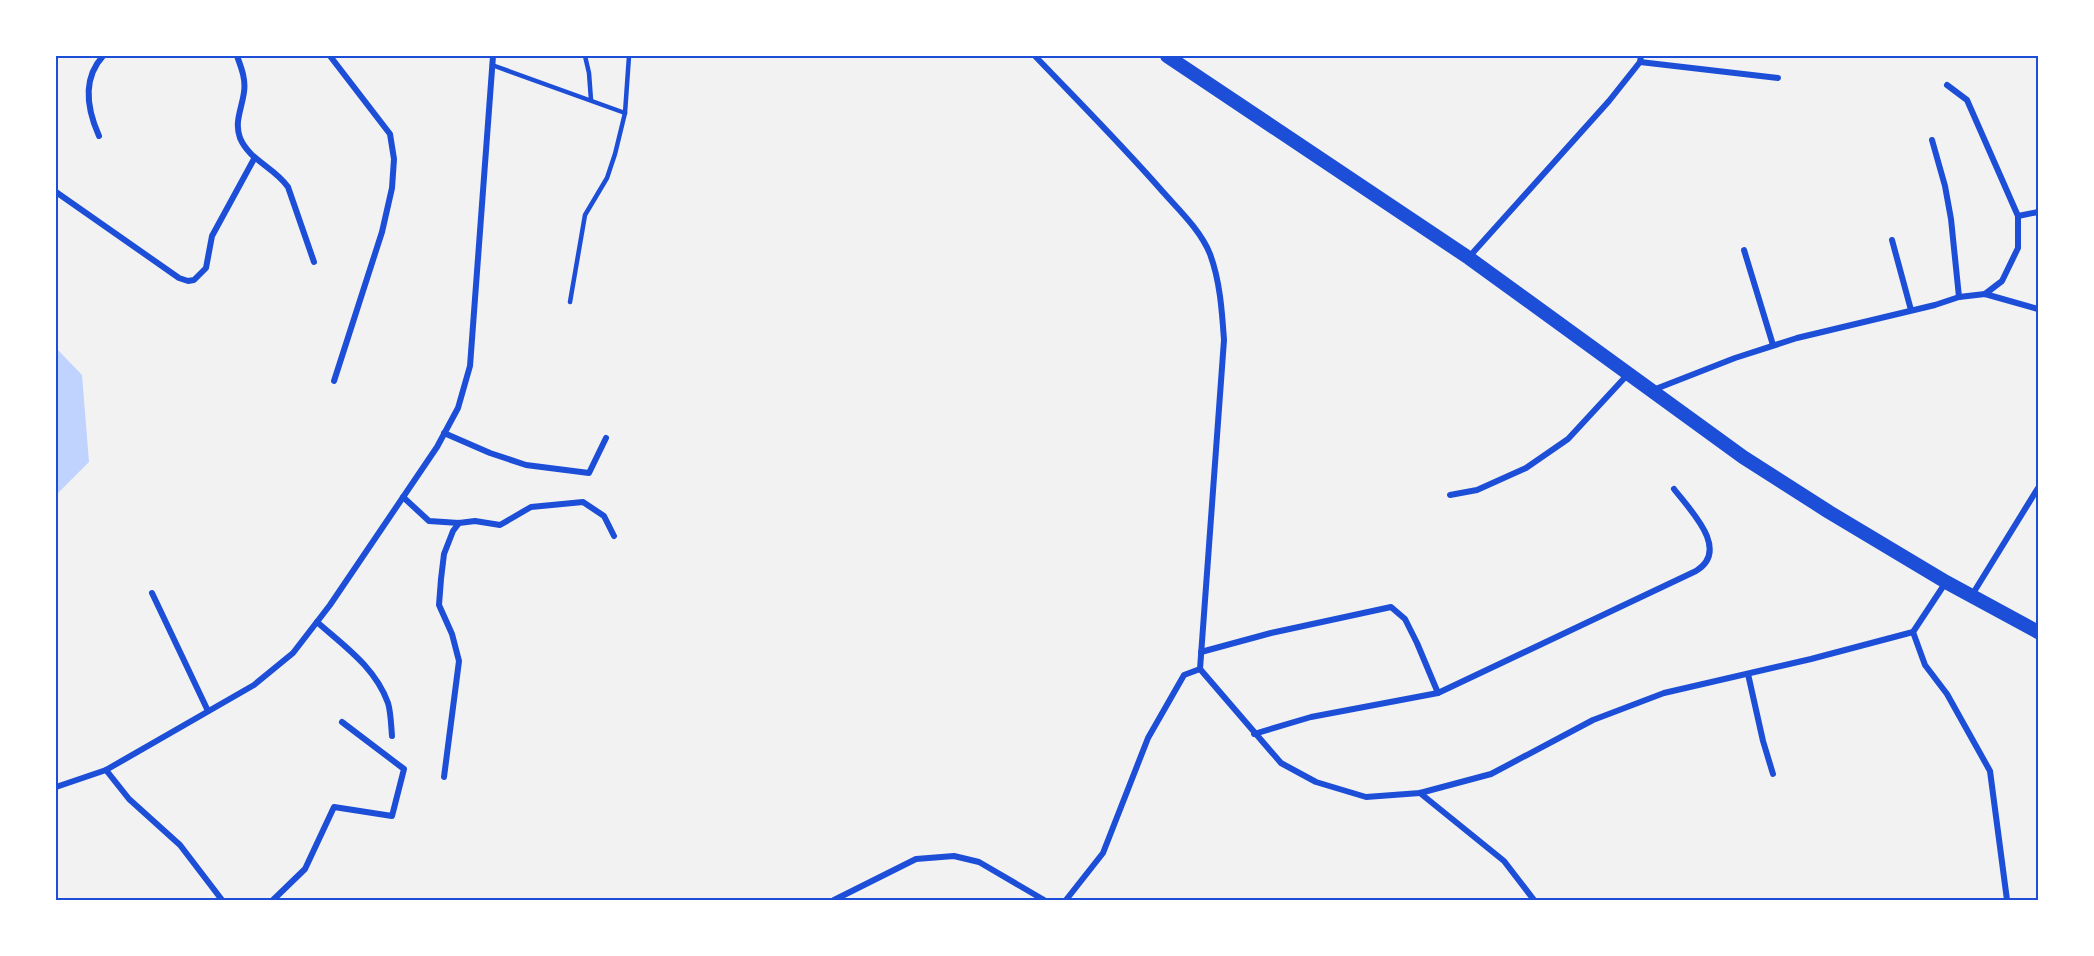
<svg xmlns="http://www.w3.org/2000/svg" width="2094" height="956" font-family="'Archivo Narrow',sans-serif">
<rect width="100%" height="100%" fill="#f2f2f2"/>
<path fill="#bfd3fe" d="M56,348L82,375L89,462L56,495Z"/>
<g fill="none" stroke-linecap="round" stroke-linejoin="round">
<g stroke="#1d4ed8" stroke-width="4.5">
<path d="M585,56L589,73L591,100"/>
<path d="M492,65L625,113"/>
<path d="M570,302L585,215L607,178L615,154L625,113L629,56"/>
</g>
<g stroke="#1d4ed8" stroke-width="6">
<path d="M237,56C241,67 246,79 244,92C242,108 234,122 240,138C250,161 274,167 288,187L314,262"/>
<path d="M330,56L390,134L394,159L392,188L382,232L334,381"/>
<path d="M1035,56C1078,101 1122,145 1163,192C1180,211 1201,231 1210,254C1220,281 1222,311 1224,340L1200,669L1184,675L1148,738L1103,853L1066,900"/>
<path d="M1640,62L1778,78"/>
<path d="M1947,85L1967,100L2018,216V248L2002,281L1985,294"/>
<path d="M99,136C87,109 82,79 103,56"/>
<path d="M1932,140L1945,186L1951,219L1959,297"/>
<path d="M56,192L179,278L188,281L194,280L206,268L212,236L254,159"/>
<path d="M2018,216L2038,212"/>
<path d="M1892,240L1911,310"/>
<path d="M1744,250L1773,345"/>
<path d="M1469,257L1609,101L1640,62L1641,56"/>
<path d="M1653,390L1735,358L1797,338L1935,305L1959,297L1985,294L2038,309"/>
<path d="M444,433L490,453L526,465L589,473L606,438"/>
<path d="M1450,495L1477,490L1526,468L1568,439L1629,373"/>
<path d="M403,497L429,521L459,523L475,521L500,525L531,507L583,502L604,516L614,536"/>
<path d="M152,593L208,711"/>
<path d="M1972,595L2038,488"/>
<path d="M317,622C344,646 375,667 388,703C391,713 391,725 392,736"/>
<path d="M1913,632L1925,665L1947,694L1990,771L2007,900"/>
<path d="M1201,652L1271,633L1391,607L1405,619L1417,643L1438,693"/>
<path d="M1200,669L1281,763L1316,782L1366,797L1420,793L1491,774L1593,720L1664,693L1811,659L1913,632L1946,582"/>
<path d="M1748,674L1763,741L1773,774"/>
<path d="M1254,734L1311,717L1438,693L1696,571C1731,550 1690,510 1674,489"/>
<path d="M106,770L129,799L180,845L222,900"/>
<path d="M444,777L459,661L452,634L439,605L441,579L444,554L453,531L459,523"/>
<path d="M56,787L106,770L254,685L293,653L330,605L437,447L458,408L470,366L493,56"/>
<path d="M1420,793L1504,861L1534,900"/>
<path d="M273,900L305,869L334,807L392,816L404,769L342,722"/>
<path d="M834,900L916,859L954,856L979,862L1044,900"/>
</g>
<path stroke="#1d4ed8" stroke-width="14" d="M1167,56L1469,258L1743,457L1829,512L1946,582L2038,632"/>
</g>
<rect width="2094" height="956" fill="none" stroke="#ffffff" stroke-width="114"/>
<rect x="57" y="57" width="1980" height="842" fill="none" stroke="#1d4ed8" stroke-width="2"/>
</svg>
